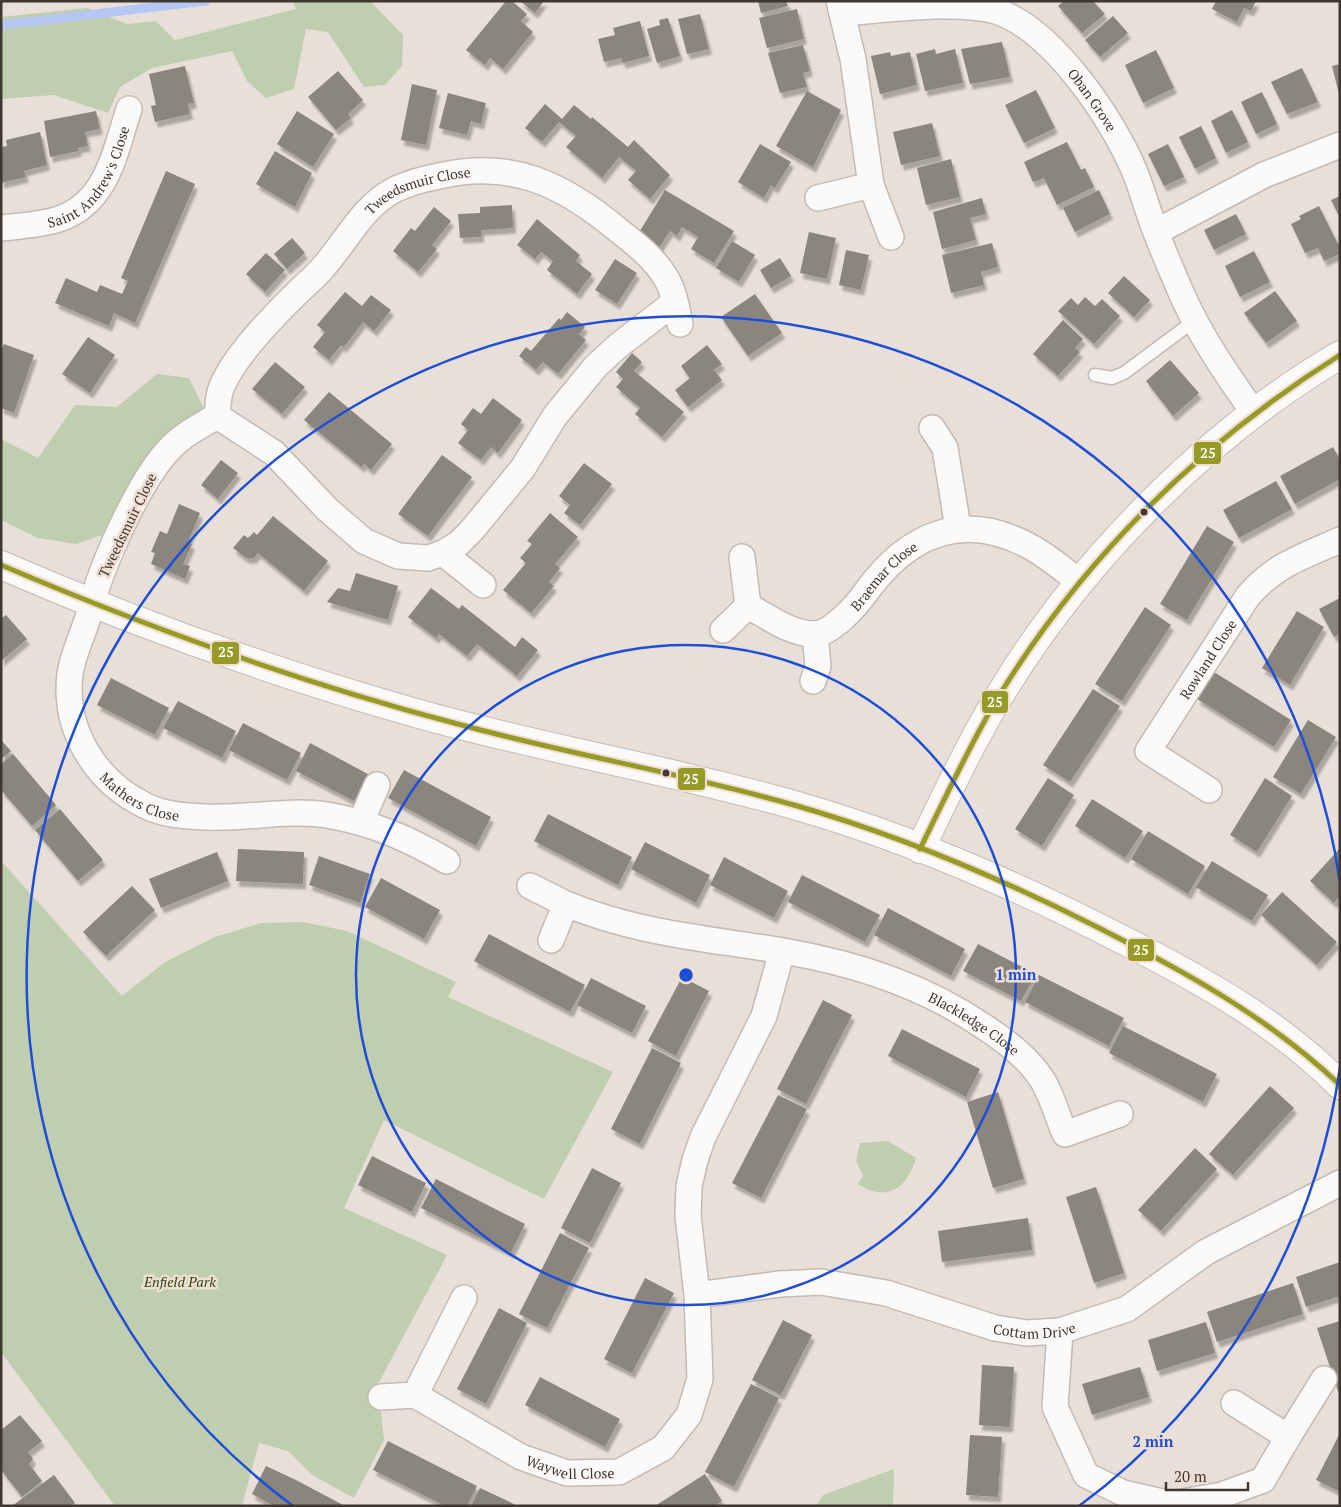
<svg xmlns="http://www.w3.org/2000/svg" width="1341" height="1507" font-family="'PT Serif',serif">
<defs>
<filter id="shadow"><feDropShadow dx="3" dy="5.5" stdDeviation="1" flood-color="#0004"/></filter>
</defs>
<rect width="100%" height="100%" fill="#e8dfd8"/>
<g fill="#bfceae">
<path d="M293,1H370L403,35L402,66L385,85L364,87L328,32L306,29L294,89L266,98L247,81L232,51L152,68L120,87L108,113L54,95L1,99V17L87,8L127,24L156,21L175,40L296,9Z"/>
<path d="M157,374L189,378L203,407L191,427L131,484L102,535L76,544L38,538L1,520V439L38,458L75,405L117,407Z"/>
<path d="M1,861L122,996L165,962L215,937L261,923L303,922L347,931L456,982L448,997L613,1072L544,1199L384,1120L344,1208L447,1255L378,1384L384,1440L354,1498L312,1475L288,1451L259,1443L242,1506H115L1,1352Z"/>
<path d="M888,1141L916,1158C907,1188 887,1203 858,1184L863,1176L856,1161L860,1143Z"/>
<path d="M894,1469L893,1506H816L823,1495Z"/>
</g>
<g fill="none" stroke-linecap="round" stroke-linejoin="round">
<path stroke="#b5c7f2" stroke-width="9" d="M1,25L206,1"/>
</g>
<g fill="#8b857f" filter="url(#shadow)">
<path d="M506,1H512L527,14L521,21L533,32L503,69L490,58L485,65L466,50Z"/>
<path d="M520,1H544L535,13Z"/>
<path d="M758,1H786L788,6L761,13Z"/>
<path d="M1064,1H1093L1105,14L1082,33L1058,6Z"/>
<path d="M1216,1H1256L1251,11L1244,8L1237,22L1212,9Z"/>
<path d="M797,9L804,39L767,48L759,18Z"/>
<path d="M700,14L709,49L687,54L678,19Z"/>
<path d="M1113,16L1128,33L1100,57L1085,40Z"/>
<path d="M668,18L680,56L657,63L647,29L660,25L659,20Z"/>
<path d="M640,21L649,56L623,63L621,58L604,62L598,39L615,35L613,28Z"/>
<path d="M1002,42L1010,77L970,84L961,49Z"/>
<path d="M803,45L810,71L803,73L807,87L780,93L768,53Z"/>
<path d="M935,49L936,54L955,49L963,83L925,91L916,54Z"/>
<path d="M1156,50L1174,88L1143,103L1125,65Z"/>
<path d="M890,52L891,56L910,52L917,85L880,94L871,56Z"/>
<path d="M1340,64V94H1339L1332,66Z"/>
<path d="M185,66L194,103L188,104L190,114L155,122L151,106L156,105L149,74Z"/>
<path d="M1302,68L1318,102L1287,114L1271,82Z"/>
<path d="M338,71L363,100L348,114L351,118L336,130L308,97Z"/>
<path d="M412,84L437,90L426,145L401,140Z"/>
<path d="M1036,90L1055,128L1024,143L1005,105Z"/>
<path d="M807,91L841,110L813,167L776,146Z"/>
<path d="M1262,92L1277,124L1256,134L1241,102Z"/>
<path d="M448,93L486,103L481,124L471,121L467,135L439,128Z"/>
<path d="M545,104L562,119L574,105L591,119L592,117L628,147L634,140L670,175L650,199L628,180L636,171L619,157L602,178L566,147L576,136L559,122L542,142L525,128Z"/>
<path d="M1232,110L1248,142L1226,153L1211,121Z"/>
<path d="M96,111L100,129L85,132L88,146L78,148L79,151L50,157L44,121Z"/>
<path d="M297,111L334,134L313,167L277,144Z"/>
<path d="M932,123L940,156L901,165L893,132Z"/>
<path d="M1201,126L1216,158L1195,169L1179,137Z"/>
<path d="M40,132L47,165L24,171L26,177L1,183V147L7,146L6,140Z"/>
<path d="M1067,142L1081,170L1085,168L1094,187L1057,205L1044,178L1033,182L1024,162Z"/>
<path d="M760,144L791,162L775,188L771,185L764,198L738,182Z"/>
<path d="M1168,144L1184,177L1164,186L1148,154Z"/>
<path d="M275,151L312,173L295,207L256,184Z"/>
<path d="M951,159L960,197L926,205L917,168Z"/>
<path d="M166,171L195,184L135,323L114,313L109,326L55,303L66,278L97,292L100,285L122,294L128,281L121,278Z"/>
<path d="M665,190L734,231L714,263L691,249L698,237L682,227L677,236L670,231L659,248L638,234Z"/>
<path d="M1099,190L1110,214L1075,232L1063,208Z"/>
<path d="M1340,196V218L1331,200Z"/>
<path d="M982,198L986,214L970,218L976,240L942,249L933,212Z"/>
<path d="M512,205L513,228L481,230V237L460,238L458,214L480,213V207Z"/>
<path d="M1319,206L1340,248V254L1324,261L1318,248L1305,253L1291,224L1301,219L1299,216Z"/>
<path d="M434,207L451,221L432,245L437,249L418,272L393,251L411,228L415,231Z"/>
<path d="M1236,214L1246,234L1214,250L1204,230Z"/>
<path d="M537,219L580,255L576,261L592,274L577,294L547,270L553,261L541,252L535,259L517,245Z"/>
<path d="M809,232L836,238L827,279L800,273Z"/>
<path d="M292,238L305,253L287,269L274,254Z"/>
<path d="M732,241L755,255L739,282L716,268Z"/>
<path d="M992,243L998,267L981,272L984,285L951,293L942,255Z"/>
<path d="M846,250L869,255L861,290L839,285Z"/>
<path d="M1254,251L1270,282L1240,297L1225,266Z"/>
<path d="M266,253L285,270L265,292L246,274Z"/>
<path d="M780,258L791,276L771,288L760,270Z"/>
<path d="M615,259L637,273L617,304L595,290Z"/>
<path d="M1124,276L1150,300L1134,317L1108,293Z"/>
<path d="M1275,291L1297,321L1266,343L1244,313Z"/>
<path d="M345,292L362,306L371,295L391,310L374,331L363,322L344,347L341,345L329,360L313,347L325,332L317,325Z"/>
<path d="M755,294L782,333L748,356L721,317Z"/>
<path d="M1085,297L1095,306L1102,299L1120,316L1094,344L1058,311L1071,298L1078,305Z"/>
<path d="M567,312L585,327L579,334L586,340L558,374L543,362L536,370L519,356L526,347L531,351L559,318L561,320Z"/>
<path d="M1063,320L1083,339L1075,348L1080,352L1058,376L1033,354Z"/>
<path d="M88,337L115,355L90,393L62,374Z"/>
<path d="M4,344L34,355L14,413L1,408V351Z"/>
<path d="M707,345L722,364L714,370L722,380L688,407L675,390L690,378L681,366Z"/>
<path d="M632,353L642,362L634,371L684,412L662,437L635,414L640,408L616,387L623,379L616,372Z"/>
<path d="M1170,360L1199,393L1173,416L1146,381Z"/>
<path d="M275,362L305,387L282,414L252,389Z"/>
<path d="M329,392L392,444L371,470L364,464L361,467L304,420Z"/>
<path d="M493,398L522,420L498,453L491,447L481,460L458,443L468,430L461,424L473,408L481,414Z"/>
<path d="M1333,447L1340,460V479L1295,504L1280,476Z"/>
<path d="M442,455L472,477L428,536L398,514Z"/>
<path d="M221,460L238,473L218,499L201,485Z"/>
<path d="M584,463L612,484L580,525L564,513L570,505L559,496Z"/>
<path d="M1276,481L1292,509L1239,538L1223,510Z"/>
<path d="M179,504L200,513L188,542L192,544L183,564L190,566L185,579L151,564L155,553L151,552L160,531L167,534Z"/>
<path d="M550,513L578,537L555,564L560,568L549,582L554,586L531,613L503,590L526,563L520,558L532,544L527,541Z"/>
<path d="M273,516L328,561L304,591L258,553L254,558H246L233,548L244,535L248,538L254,532L257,535Z"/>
<path d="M1207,526L1234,542L1187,620L1160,604Z"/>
<path d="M356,573L398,586L388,620L327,602L338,588L350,591Z"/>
<path d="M431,588L459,609L462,605L515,647L522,637L538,650L517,676L477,644L467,656L439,634L436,638L408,617Z"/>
<path d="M1340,598V634L1334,637L1319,609Z"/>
<path d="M1145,607L1171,625L1122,701L1095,684Z"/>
<path d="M1297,611L1324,627L1290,685L1262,668Z"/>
<path d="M6,615L27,639L1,661V619Z"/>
<path d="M1214,672L1291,720L1274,747L1197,699Z"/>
<path d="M111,678L169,708L155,735L97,705Z"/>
<path d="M1093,689L1120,706L1070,782L1043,765Z"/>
<path d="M178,701L236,731L222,758L163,728Z"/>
<path d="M1308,720L1336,737L1301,794L1273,777Z"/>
<path d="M243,723L301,753L287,780L229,750Z"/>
<path d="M1,740L11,751L1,759Z"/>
<path d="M310,743L368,774L354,801L296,771Z"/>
<path d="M13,754L56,805L32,826L1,790V764Z"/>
<path d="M404,770L491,817L476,846L388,798Z"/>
<path d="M1048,778L1074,795L1042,846L1015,829Z"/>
<path d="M1265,778L1292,796L1257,852L1230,835Z"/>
<path d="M1092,799L1143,831L1125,858L1075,826Z"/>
<path d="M60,809L103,860L78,881L35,830Z"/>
<path d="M548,814L632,857L618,885L534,841Z"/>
<path d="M1148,831L1205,866L1188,894L1131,859Z"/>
<path d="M645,842L710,875L696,903L631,869Z"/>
<path d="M1340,848V896L1334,903L1310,881Z"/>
<path d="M238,849L304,852L303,884L236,881Z"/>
<path d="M217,852L228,881L161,908L149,879Z"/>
<path d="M319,856L370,874L360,903L309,885Z"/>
<path d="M724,857L788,891L774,918L710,885Z"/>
<path d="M1212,861L1268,895L1252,921L1196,887Z"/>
<path d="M802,875L880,915L865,942L788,902Z"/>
<path d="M381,878L440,910L424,939L365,907Z"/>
<path d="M132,886L155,910L106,956L83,932Z"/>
<path d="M1282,892L1337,942L1317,965L1261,915Z"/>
<path d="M888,908L965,949L951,976L874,935Z"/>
<path d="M489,934L585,985L570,1012L474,961Z"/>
<path d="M978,944L1036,974L1021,1001L963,971Z"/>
<path d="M1039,975L1124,1018L1109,1046L1025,1002Z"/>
<path d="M682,977L709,991L676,1056L648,1041Z"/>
<path d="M591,978L646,1006L632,1033L577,1005Z"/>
<path d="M823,1000L852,1015L806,1104L777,1089Z"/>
<path d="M1123,1026L1217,1074L1203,1102L1109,1053Z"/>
<path d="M902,1029L980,1069L966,1097L888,1056Z"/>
<path d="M652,1048L681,1063L640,1144L611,1129Z"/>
<path d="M1270,1086L1294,1108L1233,1175L1209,1154Z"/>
<path d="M998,1092L1024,1179L993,1188L967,1102Z"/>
<path d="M778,1095L807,1109L761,1198L732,1183Z"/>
<path d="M1195,1148L1217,1169L1161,1231L1138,1210Z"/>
<path d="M372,1156L426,1183L412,1212L358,1185Z"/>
<path d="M592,1168L621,1183L590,1243L561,1228Z"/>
<path d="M436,1179L525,1224L511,1253L421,1208Z"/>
<path d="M1096,1187L1124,1273L1094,1283L1066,1197Z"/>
<path d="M1028,1218L1032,1250L942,1262L938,1231Z"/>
<path d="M560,1233L589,1248L547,1328L519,1314Z"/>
<path d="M1340,1262V1296L1306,1307L1296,1277Z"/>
<path d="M645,1278L674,1293L632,1373L604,1359Z"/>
<path d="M1293,1283L1303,1314L1217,1342L1207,1312Z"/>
<path d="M499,1308L527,1323L486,1404L457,1389Z"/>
<path d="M783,1320L812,1335L781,1395L752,1380Z"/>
<path d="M1340,1321V1394H1339L1317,1328Z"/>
<path d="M1206,1322L1215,1353L1157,1371L1148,1340Z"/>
<path d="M982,1365L1014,1367L1010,1427L979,1425Z"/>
<path d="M1140,1367L1149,1397L1092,1415L1082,1384Z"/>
<path d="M540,1377L620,1419L605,1447L525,1405Z"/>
<path d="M751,1384L779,1398L734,1487L705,1472Z"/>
<path d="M20,1415L42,1441L28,1452L33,1459L29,1464L42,1481L22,1497L1,1470V1430Z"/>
<path d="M1340,1433V1492L1316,1480Z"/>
<path d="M970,1435L1002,1437L998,1497L966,1495Z"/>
<path d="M388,1441L477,1486L467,1506H445L373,1470Z"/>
<path d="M266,1466L296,1480L345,1506H274L252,1494Z"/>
<path d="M705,1474L722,1501L715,1506H655Z"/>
<path d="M54,1475L75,1503L70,1506H12Z"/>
<path d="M480,1488L510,1502L517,1506H471Z"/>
</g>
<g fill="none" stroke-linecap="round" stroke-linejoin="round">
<defs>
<path id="service" d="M1095,375L1112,378L1124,373L1194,321"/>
<g id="minor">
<path d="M839,1L853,59L871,185"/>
<path id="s1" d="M842,13C884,10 957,0 996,11C1052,29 1112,118 1134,170C1142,189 1147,209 1154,227C1163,251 1173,274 1183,297C1202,339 1228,376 1254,413"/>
<path d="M818,198L871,185L891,237"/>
<path id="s2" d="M1,228C20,226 41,225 59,219C107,203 115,152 129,109"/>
<path d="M1156,232L1264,175L1340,145"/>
<path id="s3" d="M217,416C204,424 189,431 178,441C142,470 100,569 89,614C83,635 73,653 70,674C63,730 96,781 144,805C163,815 185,816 206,817C246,819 287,809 327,815C373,823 407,838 447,861"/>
<path id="s4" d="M217,416C218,406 218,395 222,386C237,351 286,303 314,277C343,250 359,207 396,189C409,183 424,179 439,176C511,159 563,184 618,230C636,244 654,258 666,278C674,291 677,309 680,324"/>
<path d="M217,416L274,453L328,510L364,541L398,556L428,558L443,553L458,544L472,530L523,468L555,416L596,366L619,345L675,302"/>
<path d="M932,428L945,448L958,528"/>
<path d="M443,553L483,585"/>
<path id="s5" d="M748,606C767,616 792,635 815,634C832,633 857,605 866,592C908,534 962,511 1027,545C1046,554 1063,570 1080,582"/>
<path d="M723,630L748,606L742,557"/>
<path d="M813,681L818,666L815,634"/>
<path id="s6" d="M1209,790L1148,751L1248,596C1276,564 1302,557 1340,540"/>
<path d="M361,822L377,785"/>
<path d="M530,886L566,904L551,940"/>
<path id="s7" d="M566,904C640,934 705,938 783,951C854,963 923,985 983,1026C1003,1039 1025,1055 1039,1075C1051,1091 1057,1116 1065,1134L1120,1114"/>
<path id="s8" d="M697,1295L780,1284L821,1282L886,1293L995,1328L1027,1333L1060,1331L1127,1309L1206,1252L1340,1183"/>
<path d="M1060,1331L1055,1407L1086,1475L1123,1493L1171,1504L1222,1495L1263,1480L1288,1437"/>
<path id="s9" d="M415,1395L521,1457L567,1473L619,1472L663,1448L689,1415L700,1379L697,1295L688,1216L689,1186L695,1160L703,1137L764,1016L782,951"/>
<path d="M381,1397L415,1395L464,1298"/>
<path d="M1234,1403L1288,1437L1324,1379"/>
</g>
<g id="tertiary">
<path d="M1,565C135,623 272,672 412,712C538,748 668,769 794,805C907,837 1018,886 1123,940C1200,979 1279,1023 1340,1085"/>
<path d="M920,849C947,794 973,737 1006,685C1086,556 1209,432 1340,355"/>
</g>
</defs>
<use href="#service" stroke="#c2bbb5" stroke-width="15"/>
<use href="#minor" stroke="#c2bbb5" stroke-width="28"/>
<use href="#tertiary" stroke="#c2bbb5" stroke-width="30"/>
<use href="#service" stroke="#fcfaf9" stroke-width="12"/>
<use href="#minor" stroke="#fcfaf9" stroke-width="25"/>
<use href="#tertiary" stroke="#fcfaf9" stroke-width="28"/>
<defs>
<g id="bus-1">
<path d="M1,565C149,628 299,682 454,723C567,754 682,773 794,805C899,835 1000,878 1097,927C1184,971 1268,1017 1340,1085"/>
<path d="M920,849C944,800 967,751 994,704C1080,561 1199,444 1340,355"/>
</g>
</defs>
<use href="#bus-1" stroke="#efded1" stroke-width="9"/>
<use href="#bus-1" stroke="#969a27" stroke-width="5"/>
</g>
<g fill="none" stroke="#1d4ed8" stroke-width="2.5">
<circle cx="686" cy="975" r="330"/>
<path d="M1340 1067A660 660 0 0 1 1079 1506M293 1506A660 660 0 1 1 1340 883"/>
</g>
<g fill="#3e3732" stroke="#efded1" stroke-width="2">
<circle cx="1144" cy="512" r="4.5"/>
<circle cx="666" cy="773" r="4.5"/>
</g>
<g text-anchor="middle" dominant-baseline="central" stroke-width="5" stroke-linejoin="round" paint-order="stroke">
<g font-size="14" fill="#3e3732" stroke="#efded1">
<text stroke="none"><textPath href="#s1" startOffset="288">Oban Grove</textPath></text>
<text stroke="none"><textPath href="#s2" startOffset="112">Saint Andrew's Close</textPath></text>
<text stroke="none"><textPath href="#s4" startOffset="315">Tweedsmuir Close</textPath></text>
<text transform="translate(127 525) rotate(-64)">Tweedsmuir Close</text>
<text stroke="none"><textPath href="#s5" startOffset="165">Braemar Close</textPath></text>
<text stroke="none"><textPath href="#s6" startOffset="182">Rowland Close</textPath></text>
<text stroke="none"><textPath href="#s3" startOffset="459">Mathers Close</textPath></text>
<text stroke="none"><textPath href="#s7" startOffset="429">Blackledge Close</textPath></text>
<text stroke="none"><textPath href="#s8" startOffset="345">Cottam Drive</textPath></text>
<text stroke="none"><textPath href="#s9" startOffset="174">Waywell Close</textPath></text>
</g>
<g font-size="14" font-style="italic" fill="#294b14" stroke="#efded1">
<text x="180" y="1281">Enfield Park</text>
</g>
</g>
<circle cx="686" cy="975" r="8" fill="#1d4ed8" stroke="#efded1" stroke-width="2.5"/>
<g font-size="15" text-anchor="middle" font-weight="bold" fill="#1d4ed8" stroke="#efded1" stroke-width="5" stroke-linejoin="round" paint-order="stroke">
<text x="1016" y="980">1 min</text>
<text x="1153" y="1447">2 min</text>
</g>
<g stroke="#efded1" stroke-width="2">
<rect x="1193" y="441" width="29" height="24" rx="5" fill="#969a27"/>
<rect x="211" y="641" width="29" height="24" rx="5" fill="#969a27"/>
<rect x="981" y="690" width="28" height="24" rx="5" fill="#969a27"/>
<rect x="677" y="767" width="29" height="24" rx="5" fill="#969a27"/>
<rect x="1127" y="938" width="28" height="24" rx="5" fill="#969a27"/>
</g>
<g font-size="14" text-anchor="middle" font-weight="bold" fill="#fff">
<text x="1208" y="458">25</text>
<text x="226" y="657">25</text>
<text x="995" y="707">25</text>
<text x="691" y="784">25</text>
<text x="1141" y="955">25</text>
</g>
<rect width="1341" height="1507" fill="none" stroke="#3e3732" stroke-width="5"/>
<path d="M1166 1482v8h82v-8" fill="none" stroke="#3e3732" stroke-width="2.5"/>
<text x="1174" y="1482" font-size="15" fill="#3e3732" stroke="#efded1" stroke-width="4" paint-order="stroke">20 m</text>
</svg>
